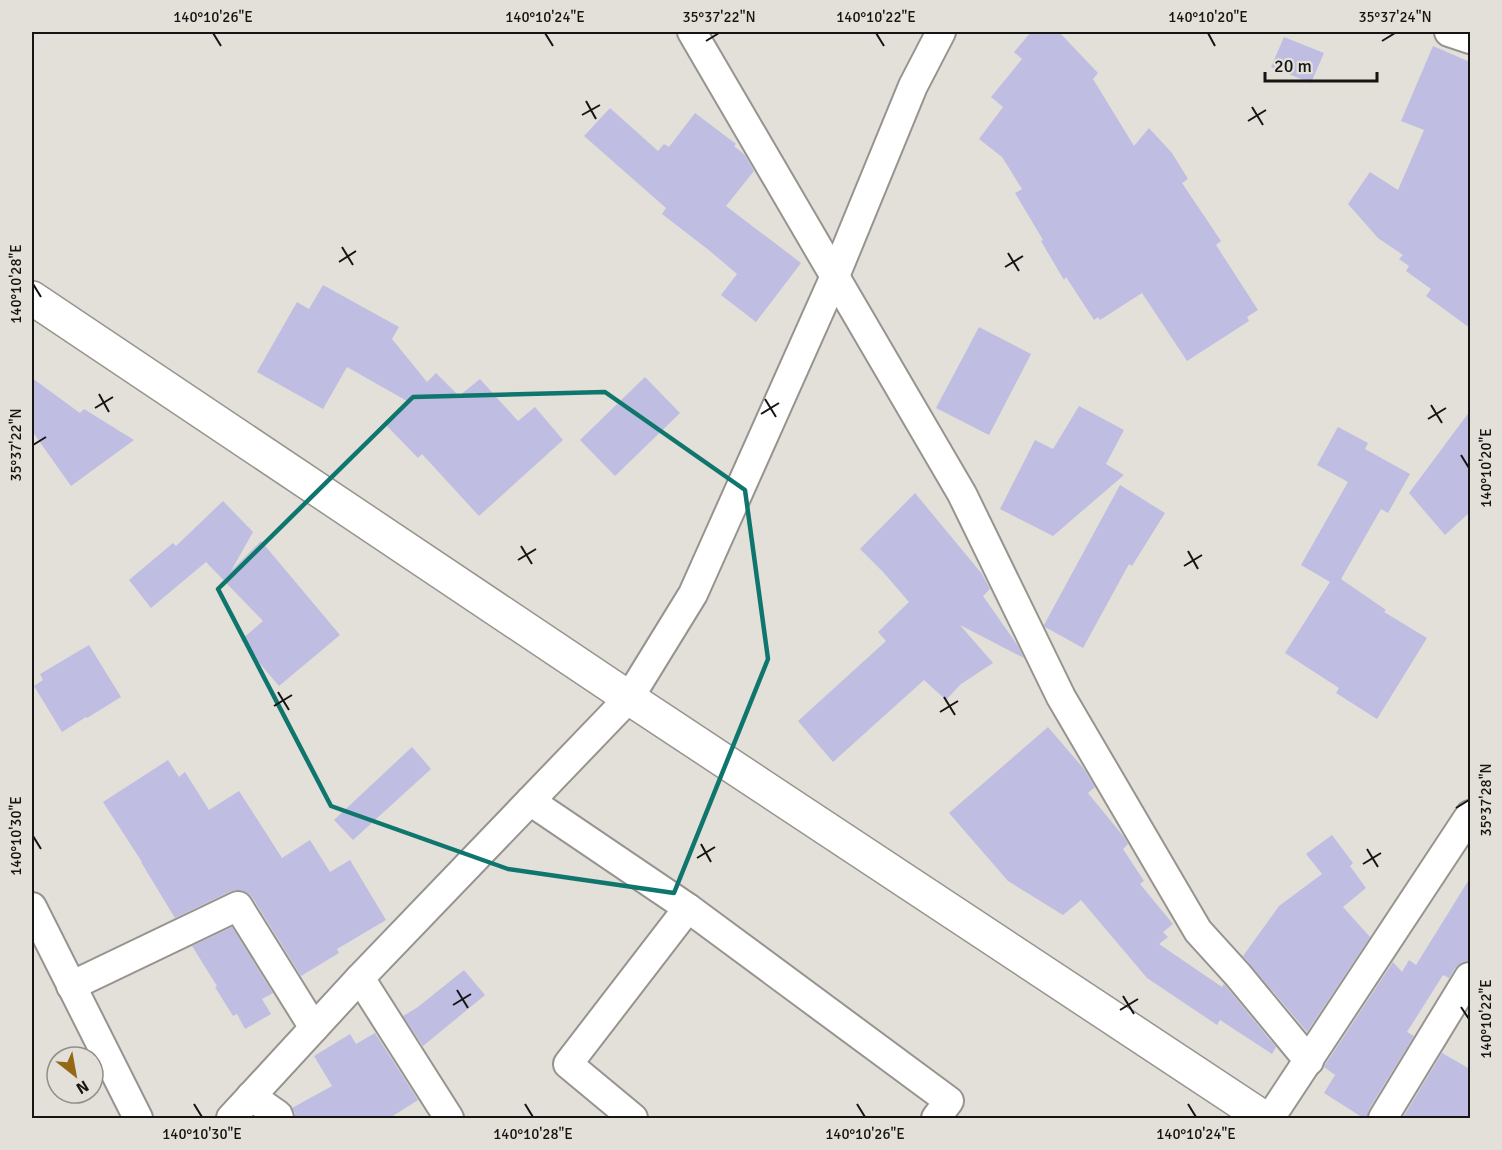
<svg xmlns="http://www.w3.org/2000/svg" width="1502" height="1150" font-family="Signika,sans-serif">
<rect width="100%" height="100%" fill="#e3dfd9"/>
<g fill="#bfbee2">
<path d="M1031,32H1059L1098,73L1093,79L1134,146L1149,128L1172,153L1188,179L1182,183L1221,241L1216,245L1258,310L1247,317L1249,321L1187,361L1142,293L1100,320L1098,317L1094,320L1066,277L1064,280L1041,241L1043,240L1015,193L1022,189L1002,157L979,139L1003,107L991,97L1022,59L1014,52Z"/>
<path d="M1284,37L1324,53L1311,83L1271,67Z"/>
<path d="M1433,46L1470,62V328L1426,296L1431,289L1406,271L1409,266L1399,259L1403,255L1378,238L1348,204L1370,172L1398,190L1424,130L1401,121Z"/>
<path d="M610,108L658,151L664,144L669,147L695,113L736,144L734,146L745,155L754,171L726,206L801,263L756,322L721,295L737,274L710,251L662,214L666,208L584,136Z"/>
<path d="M323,285L399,327L392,339L427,382L436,373L459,396L480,379L518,421L535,407L563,440L479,516L422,454L418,458L384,423L407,401L347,367L323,409L257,372L297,302L309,309Z"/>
<path d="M979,327L1031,354L989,435L936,408Z"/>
<path d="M645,377L680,413L615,476L580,440Z"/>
<path d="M32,378L80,413L84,409L134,440L71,486L32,431Z"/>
<path d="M1079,406L1124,430L1106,464L1124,475L1053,536L1000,509L1035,440L1053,449Z"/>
<path d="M1470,411V512L1445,535L1409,493Z"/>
<path d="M1338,427L1368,443L1365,449L1410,474L1388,513L1381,509L1341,579L1386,610L1384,612L1427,638L1377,719L1336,693L1339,688L1285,653L1330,582L1301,565L1348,482L1317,465Z"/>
<path d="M1120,485L1165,513L1132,566L1129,564L1083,648L1045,627L1044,625Z"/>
<path d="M915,493L982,574L990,589L983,596L1018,646L1024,658L960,625L993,663L961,684L946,700L924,680L833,762L798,721L886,641L878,632L909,602L884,573L860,549Z"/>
<path d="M223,501L253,532L231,571L261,541L340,635L279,686L245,646L246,645L241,640L263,621L206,562L151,608L129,580L173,543L176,546Z"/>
<path d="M89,645L121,697L87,718L86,717L62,732L34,686L43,680L40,674Z"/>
<path d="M1048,727L1084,769L1095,787L1088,793L1124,837L1128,844L1123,849L1144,881L1140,884L1173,924L1163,932L1168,937L1159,944L1222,987L1224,984L1276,1047L1272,1054L1220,1020L1217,1025L1147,978L1081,900L1063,915L1008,881L949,813Z"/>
<path d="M412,747L431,769L353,840L334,820Z"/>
<path d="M168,760L179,777L185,772L209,810L239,791L282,858L310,840L330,872L350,860L386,920L337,949L339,953L301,976L252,897L246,892L238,890L231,891L175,918L141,862H142L103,802Z"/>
<path d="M1332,835L1353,863L1350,866L1366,888L1343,907L1370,937L1307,1032L1243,956L1279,906L1322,874L1306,854Z"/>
<path d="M1470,878V961L1462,962L1455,968L1449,978L1443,975L1407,1032L1414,1036L1369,1109L1367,1119H1365L1324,1093L1335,1075L1324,1067L1325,1065L1393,962L1402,972L1409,960L1416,965Z"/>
<path d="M232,927L273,993L262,999L271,1014L245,1029L237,1014L233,1016L215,987L217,986L192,946Z"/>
<path d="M464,970L485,995L423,1046L403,1016L418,1007Z"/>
<path d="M375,1033L418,1100L388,1119H295V1113L292,1108L332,1086L314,1056L350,1034L356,1044Z"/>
<path d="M1442,1053L1470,1069V1119H1402Z"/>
</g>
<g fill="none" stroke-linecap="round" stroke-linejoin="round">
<defs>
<g id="minor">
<path d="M692,32L962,494L1061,697L1198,931L1238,975L1309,1061"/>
<path d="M1449,32L1470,39"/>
<path d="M530,801L688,908L949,1101L936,1118"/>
<path d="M32,907L138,1118"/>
<path d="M360,978L449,1118"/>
<path d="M71,986L238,906L314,1028"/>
<path d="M251,1096L278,1115L279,1118"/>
<path d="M231,1118L360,978L629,698L693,594L835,276L913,86L941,32"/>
<path d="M633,1118L568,1064L688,908"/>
<path d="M1270,1118L1470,815"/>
<path d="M1383,1118L1469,977L1470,978"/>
</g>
<path id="tertiary" d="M32,298L629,698L1264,1118"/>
</defs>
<use href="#minor" stroke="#97948f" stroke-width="32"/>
<use href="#tertiary" stroke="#97948f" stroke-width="36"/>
<use href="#minor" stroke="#fff" stroke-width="28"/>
<use href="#tertiary" stroke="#fff" stroke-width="33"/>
</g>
<path fill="none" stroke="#0f766e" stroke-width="4.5" stroke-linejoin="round" d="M605,392L745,490L768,659L674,893L508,869L331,806L218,589L413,397Z"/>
<path fill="none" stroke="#161513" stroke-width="2" d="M213,33L221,46M545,33L553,46M876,33L884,46M1208,33L1215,46M706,41L719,33M1382,41L1395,33M586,101L596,119M1252,107L1263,125M582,115L600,105M1248,121L1266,110M342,247L353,265M1008,253L1019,271M339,262L356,251M1005,267L1023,256M33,284L41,297M99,394L109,412M765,399L776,417M1431,405L1442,423M95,408L113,397M761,414L779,403M1428,419L1446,408M33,445L46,437M1461,455L1469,468M521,546L532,564M1188,551L1198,569M518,560L536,549M1184,566L1202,555M278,692L289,710M944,697L955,715M274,706L292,695M940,712L958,701M1456,808L1469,800M33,836L41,849M701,844L711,862M1367,849L1378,867M697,858L715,847M1363,864L1381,853M457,990L468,1008M1123,996L1134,1014M453,1005L471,994M1461,1007L1469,1019M1120,1010L1138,999M194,1104L202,1117M525,1104L533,1117M857,1104L865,1117M1188,1104L1196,1117"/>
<rect width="1502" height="1150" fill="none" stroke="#e3dfd9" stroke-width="66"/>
<g transform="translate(75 1075) rotate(149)"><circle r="28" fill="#e3dfd9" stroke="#918e8a" stroke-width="1.5"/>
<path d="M0-4.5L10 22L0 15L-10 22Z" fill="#956815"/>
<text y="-9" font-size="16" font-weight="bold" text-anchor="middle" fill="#161513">N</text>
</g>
<path d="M1265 72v9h112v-9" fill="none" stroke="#161513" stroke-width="3"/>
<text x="1274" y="72" font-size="18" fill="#161513" stroke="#e3dfd9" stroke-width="4.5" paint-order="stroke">20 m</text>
<rect x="33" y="33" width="1436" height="1084" fill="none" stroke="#161513" stroke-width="2"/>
<g font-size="15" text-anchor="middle" fill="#161513">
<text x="213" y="22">140°10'26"E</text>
<text x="545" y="22">140°10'24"E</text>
<text x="719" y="22">35°37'22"N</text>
<text x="876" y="22">140°10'22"E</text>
<text x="1208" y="22">140°10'20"E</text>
<text x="1395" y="22">35°37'24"N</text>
<text transform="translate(16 284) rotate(-90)" y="5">140°10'28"E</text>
<text transform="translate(16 445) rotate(-90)" y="5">35°37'22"N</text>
<text transform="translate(1486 468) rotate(-90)" y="5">140°10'20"E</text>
<text transform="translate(1486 800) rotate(-90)" y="5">35°37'28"N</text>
<text transform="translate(16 836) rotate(-90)" y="5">140°10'30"E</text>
<text transform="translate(1486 1019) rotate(-90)" y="5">140°10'22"E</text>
<text x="202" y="1139">140°10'30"E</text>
<text x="533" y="1139">140°10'28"E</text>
<text x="865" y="1139">140°10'26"E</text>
<text x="1196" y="1139">140°10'24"E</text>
</g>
</svg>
